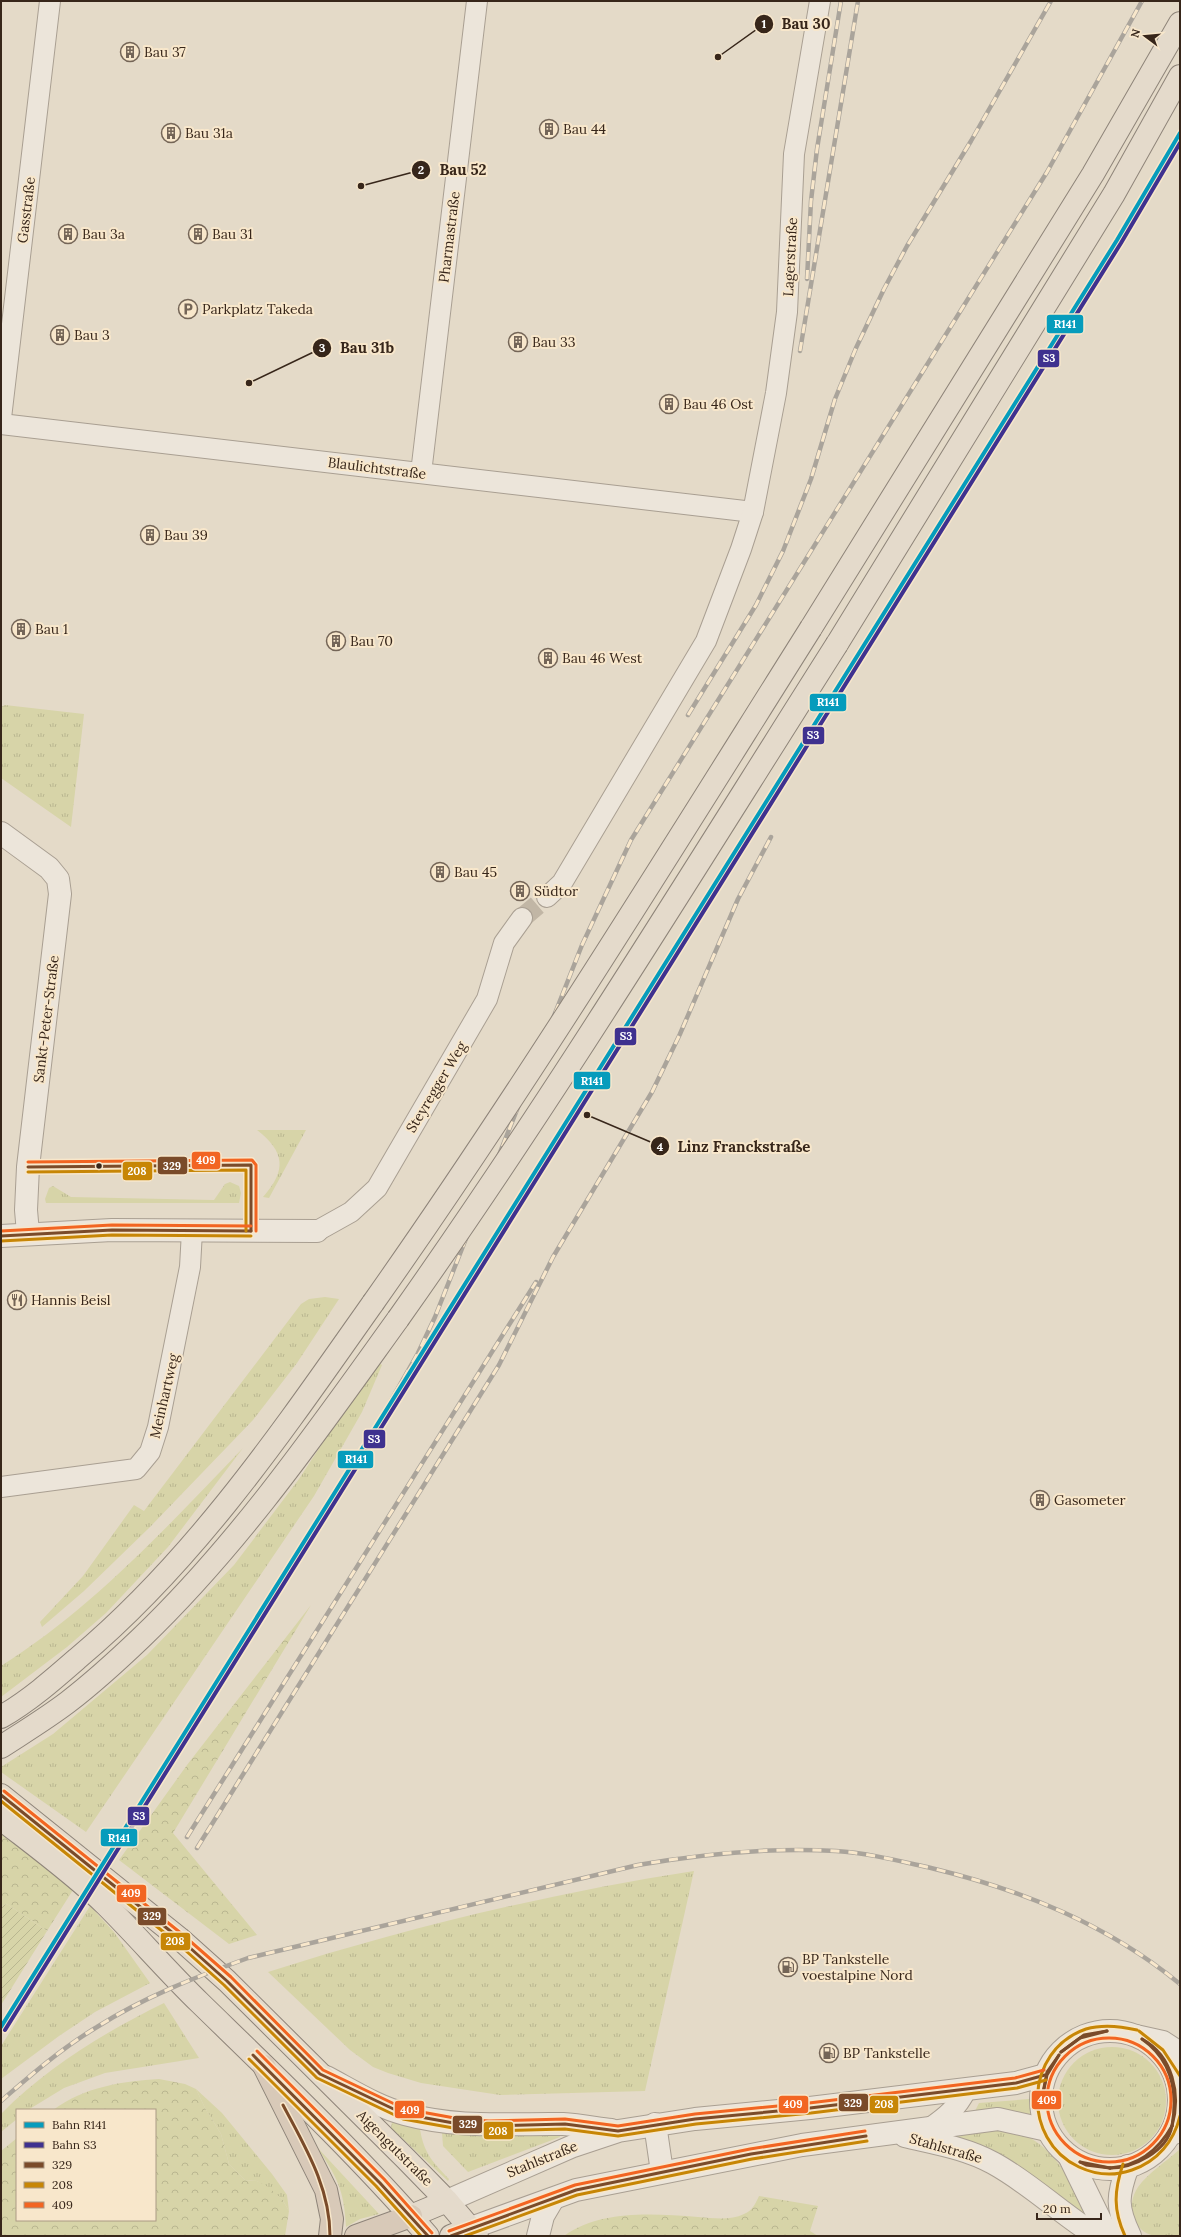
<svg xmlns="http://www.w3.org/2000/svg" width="1181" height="2237" font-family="Lora,serif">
<defs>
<pattern id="grass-tufts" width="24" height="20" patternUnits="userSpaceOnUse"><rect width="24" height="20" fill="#d7d4a8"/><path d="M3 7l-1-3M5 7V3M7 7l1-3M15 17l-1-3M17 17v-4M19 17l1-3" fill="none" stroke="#b9b690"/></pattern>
<pattern id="forest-crowns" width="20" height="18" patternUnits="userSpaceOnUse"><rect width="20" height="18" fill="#d7d4a8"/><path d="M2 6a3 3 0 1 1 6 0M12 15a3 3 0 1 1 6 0" fill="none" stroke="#b9b690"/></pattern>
<pattern id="garden-furrows" width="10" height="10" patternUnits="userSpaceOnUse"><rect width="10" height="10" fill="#d7d4a8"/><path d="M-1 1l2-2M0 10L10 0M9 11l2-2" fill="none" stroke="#b9b690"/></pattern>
</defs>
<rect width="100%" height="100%" fill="#e4dac8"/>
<g fill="url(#grass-tufts)">
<path d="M5,705L84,714L71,827L1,778V707Z"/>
<path d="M257,1130H306L269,1198L263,1197C287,1170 285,1152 257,1130Z"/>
<path d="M230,1182L239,1186L241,1193L239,1203H46L45,1199L49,1188L53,1186L71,1197L214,1200L225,1184Z"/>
<path d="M325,1297L339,1299L297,1363L253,1420L150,1527L84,1591L42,1627L40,1622L83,1576L134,1505L144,1511L301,1304L309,1299Z"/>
<path d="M376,1361L382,1365L362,1412L314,1496L86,1832L1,1772V1767L53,1734L147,1655L234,1565L299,1479Z"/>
<path d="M243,1448L168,1547L106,1613L67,1647L1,1697V1666C93,1608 168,1526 243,1448Z"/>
<path d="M694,1871L645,2091L500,2095L421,2083L388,2073L373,2067L350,2050L268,1972C406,1928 551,1893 694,1871Z"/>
<path d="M90,1906L114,1932L150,1983L95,2012L59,2036L1,2079V2046Z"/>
<path d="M164,2003L199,2058L105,2073L64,2088L28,2110H17V2119L1,2132V2114C47,2067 105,2032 164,2003Z"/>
<circle cx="1112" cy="2101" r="54"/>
<path d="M196,2089L222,2113L272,2174L287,2195L289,2211L282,2199L257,2181L245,2180L229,2164L221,2134L205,2108Z"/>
<path d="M1029,2099L1031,2117L975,2111L979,2103Z"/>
<path d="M392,2122L420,2129C424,2154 433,2162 449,2179L448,2181L391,2128Z"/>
<path d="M1006,2129C1054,2139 1070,2180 1089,2220L933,2135Z"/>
<path d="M559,2132L560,2137L468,2172L443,2146L442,2133C481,2138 520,2134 559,2132Z"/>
<path d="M316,2146L379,2214L360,2219L346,2227C344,2189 337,2177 316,2146Z"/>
<path d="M1180,2149V2236C1172,2236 1163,2237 1155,2236C1131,2231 1126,2205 1138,2187C1149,2172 1167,2161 1180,2149Z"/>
</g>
<g fill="url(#forest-crowns)">
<path d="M311,1605L173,1833L257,1935L229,1944L119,1860L187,1765Z"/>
<path d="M1,1833L73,1890L47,1931L7,1904L1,1906Z"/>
<path d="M159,2079L185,2084L196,2089L205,2108L221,2134L229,2164L245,2180L257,2181L268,2187L282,2199L289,2211L285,2236H1V2151L17,2138V2220H155V2110H53C84,2087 123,2081 159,2079Z"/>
<path d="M759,2196L818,2206L810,2231L818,2236H564C602,2209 654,2214 698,2217C713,2218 730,2221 744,2214C753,2210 755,2204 759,2196Z"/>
</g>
<path fill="url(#garden-furrows)" d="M7,1904L47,1931L1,2005V1906Z"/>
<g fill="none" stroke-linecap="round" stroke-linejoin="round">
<path stroke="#c1b6a5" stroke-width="20" stroke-dasharray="20 10" stroke-linecap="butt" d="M522,918L547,897"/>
<defs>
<g id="minor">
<path d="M1,418L50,1"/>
<path d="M1,424L753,512"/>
<path d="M421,473L477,1"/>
<path d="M547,897L562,883L706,641L741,549L753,512L776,393L787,312L794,154L820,1"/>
<path d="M317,1231L351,1212L377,1188L487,999L504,943L522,918"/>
<path d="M1,1487L136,1469L150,1452L158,1427L190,1267L192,1231"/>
<path d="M1136,2035L1163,2041L1180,2052"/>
<path d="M930,2128C946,2117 957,2108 966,2090"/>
<path d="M1168,2136L1180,2132"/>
</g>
<g id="tertiary">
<path d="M1,833L49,868L58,879L60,894L28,1167L26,1210L28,1233"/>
<path d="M1,1236L112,1230L317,1231"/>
<circle cx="1110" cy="2100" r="69"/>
<path d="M326,2077C351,2090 377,2107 405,2114C461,2129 507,2123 563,2124C579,2125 595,2128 611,2130"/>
<path d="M655,2124L662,2172"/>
<path d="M905,2136C934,2143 966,2148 993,2163C1030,2183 1061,2214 1097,2236"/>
<path d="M1069,2156L1108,2236"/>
<path d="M1128,2166C1117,2196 1116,2207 1130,2236"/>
<path d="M447,2201L573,2146L618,2131L695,2119L810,2108L1016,2083L1045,2075"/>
<path d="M471,2228L576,2190L802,2145L998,2119L1047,2130"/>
<path d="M538,2236L543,2216L553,2199"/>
</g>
<g id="primary">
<path d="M811,628L1093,174L1180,23"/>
<path d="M837,644L1114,194L1180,76"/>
<path d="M1,1717C29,1701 54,1679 78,1658C197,1558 284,1429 373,1303"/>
<path d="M1,1747C24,1732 47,1718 68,1702C94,1682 118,1660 141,1638C240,1543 318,1430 398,1319"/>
<path d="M1,1795L179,1938L227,1981L406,2159L447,2201L477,2236"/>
<path d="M1,1819C37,1847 74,1874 106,1905C138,1937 168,1972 200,2003C278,2079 357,2154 428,2236"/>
<path d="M411,2216L447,2201"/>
<path d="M451,2236L471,2228"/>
</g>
<g id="motorway">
<path d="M264,2066L326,2190L332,2219L330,2236"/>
<path d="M356,2236L411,2216"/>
</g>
</defs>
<use href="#minor" stroke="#a99f92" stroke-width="22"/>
<use href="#tertiary" stroke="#a99f92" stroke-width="24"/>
<use href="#primary" stroke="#8e8479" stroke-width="24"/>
<use href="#motorway" stroke="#8e8479" stroke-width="24"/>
<use href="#minor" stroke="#ece5da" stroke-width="20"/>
<use href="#tertiary" stroke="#ece5da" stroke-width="22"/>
<use href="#primary" stroke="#e4dacb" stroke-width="22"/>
<use href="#motorway" stroke="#d8c9b8" stroke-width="22"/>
<defs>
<g id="rail">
<path d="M807,279L811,201L817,149L841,1"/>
<path d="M800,351L858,1"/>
<path d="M688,715L756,605L783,551L811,479L835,399L856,348L884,289L907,246L971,141L1051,1"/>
<path d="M377,1425L418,1353L435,1317L582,945L631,840L1047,172L1142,1"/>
<path d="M187,1837L536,1282"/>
<path d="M197,1848L499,1365L553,1257L652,1092L680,1034L738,899L771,837"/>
<path d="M1,2101C32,2074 62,2048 97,2027C144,1997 196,1977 248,1958L638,1865C703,1854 769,1847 836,1851C868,1853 899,1861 931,1868C1022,1890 1107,1924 1180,1984"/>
</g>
</defs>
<use href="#rail" stroke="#aaa49b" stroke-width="4.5"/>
<use href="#rail" stroke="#f8e7cb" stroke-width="3" stroke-dasharray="9" stroke-linecap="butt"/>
<defs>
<g id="primary-bridge">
<path d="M373,1303C528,1083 668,855 811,628"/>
<path d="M398,1319C553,1100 693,871 837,644"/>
</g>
</defs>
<use href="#primary-bridge" stroke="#8e8479" stroke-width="24" stroke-linecap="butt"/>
<use href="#primary-bridge" stroke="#e4dacb" stroke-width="22"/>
<defs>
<g id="bus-1">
<path d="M28,1167L251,1165V1231"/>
<path d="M1,1236L112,1230L251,1231"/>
<path d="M1,1795L179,1938L227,1981L320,2074L404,2114L459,2124L489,2126L565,2124L618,2131L695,2119L810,2108L1016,2083L1045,2075"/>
<path d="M1142,2039C1173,2056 1181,2094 1172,2126"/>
<path d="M1142,2039C1172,2060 1178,2092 1172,2126"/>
<path d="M1061,2052L1084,2035L1107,2031"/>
<path d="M1061,2052L1080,2038L1107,2031"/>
<path d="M253,2055L380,2183L428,2236"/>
<path d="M1042,2098L1047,2072L1059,2055"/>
<path d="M1042,2098L1047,2075L1059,2055"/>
<path d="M283,2105C305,2147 330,2187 330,2236"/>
<path d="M1080,2162L1110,2168"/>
<path d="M1080,2162L1086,2165L1110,2168"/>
<path d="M1110,2168C1133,2168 1167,2152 1172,2126"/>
<path d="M1110,2168C1138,2166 1158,2151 1172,2126"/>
<path d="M451,2236L576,2190L751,2154L866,2136"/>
</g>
<g id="bus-2">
<path d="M28,1172L246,1170V1231"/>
<path d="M1,1241L112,1235L251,1236"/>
<path d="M1,1801L176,1942L224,1985L317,2078L403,2119L459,2129L489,2131L565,2129L618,2136L696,2124L811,2113L1017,2088L1046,2080"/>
<path d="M1137,2030C1120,2026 1103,2024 1086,2029C1024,2050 1021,2140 1079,2167C1096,2175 1115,2176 1132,2170C1158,2161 1174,2141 1180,2116"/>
<path d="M1139,2031L1163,2050L1180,2076"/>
<path d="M249,2059L376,2186L421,2236"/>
<path d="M1123,2164C1114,2191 1113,2210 1125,2236"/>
<path d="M465,2236L577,2195L752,2159L867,2141"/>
</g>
<g id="bus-3">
<path d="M28,1162L252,1160L256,1165V1231"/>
<path d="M1,1231L112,1225L251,1226"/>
<path d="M4,1791L182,1934L231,1977L323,2070L405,2109L460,2119L489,2121L565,2119L618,2126L695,2114L809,2103L1015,2078L1044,2070"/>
<circle cx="1109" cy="2100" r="62"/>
<path d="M257,2051L384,2179L432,2233"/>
<path d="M449,2231L575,2185L750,2149L865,2131"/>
</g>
</defs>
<use href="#bus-1" stroke="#f8e7cb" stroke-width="6"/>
<use href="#bus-2" stroke="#f8e7cb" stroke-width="6"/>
<use href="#bus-3" stroke="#f8e7cb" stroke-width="6"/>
<use href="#bus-1" stroke="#7a4b2a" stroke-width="3"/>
<use href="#bus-2" stroke="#c78606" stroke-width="3"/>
<use href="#bus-3" stroke="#f26522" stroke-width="3"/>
<defs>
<path id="rail-1" d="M1,2027L1117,240L1180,133"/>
<path id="rail-2" d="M5,2030L1121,243L1180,143"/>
</defs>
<use href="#rail-1" stroke="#f8e7cb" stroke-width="7"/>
<use href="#rail-2" stroke="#f8e7cb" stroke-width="7"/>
<use href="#rail-1" stroke="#069cbc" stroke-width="4"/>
<use href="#rail-2" stroke="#3f318f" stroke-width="4"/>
</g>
<defs>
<symbol id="building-ring" viewBox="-11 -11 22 22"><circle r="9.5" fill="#f8e7cb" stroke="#746557" stroke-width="1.5"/><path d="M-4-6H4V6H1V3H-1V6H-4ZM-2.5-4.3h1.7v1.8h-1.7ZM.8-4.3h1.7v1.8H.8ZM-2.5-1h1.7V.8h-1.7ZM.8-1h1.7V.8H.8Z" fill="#746557"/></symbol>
<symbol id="parking-ring" viewBox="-11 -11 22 22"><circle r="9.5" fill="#f8e7cb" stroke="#746557" stroke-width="1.5"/><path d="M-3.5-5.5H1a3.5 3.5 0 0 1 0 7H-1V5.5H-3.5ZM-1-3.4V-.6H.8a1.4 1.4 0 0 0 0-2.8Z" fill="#746557"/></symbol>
<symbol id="restaurant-ring" viewBox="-11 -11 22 22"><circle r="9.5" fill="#f8e7cb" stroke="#746557" stroke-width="1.5"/><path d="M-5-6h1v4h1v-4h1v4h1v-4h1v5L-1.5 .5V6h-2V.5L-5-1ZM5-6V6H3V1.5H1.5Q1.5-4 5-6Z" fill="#746557"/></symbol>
<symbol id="fuel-ring" viewBox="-11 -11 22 22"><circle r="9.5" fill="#f8e7cb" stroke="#746557" stroke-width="1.5"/><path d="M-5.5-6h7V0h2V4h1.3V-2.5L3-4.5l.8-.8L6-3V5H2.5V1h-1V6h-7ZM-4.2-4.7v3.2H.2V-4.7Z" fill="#746557"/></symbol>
</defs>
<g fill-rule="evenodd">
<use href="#building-ring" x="119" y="41" width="22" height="22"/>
<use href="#building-ring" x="538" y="118" width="22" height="22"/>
<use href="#building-ring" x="160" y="122" width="22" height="22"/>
<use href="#building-ring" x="57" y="223" width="22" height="22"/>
<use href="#building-ring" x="187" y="223" width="22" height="22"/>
<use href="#parking-ring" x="177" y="298" width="22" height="22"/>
<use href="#building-ring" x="49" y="324" width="22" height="22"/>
<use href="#building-ring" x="507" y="331" width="22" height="22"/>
<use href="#building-ring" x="658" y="393" width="22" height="22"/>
<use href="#building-ring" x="139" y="524" width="22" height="22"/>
<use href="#building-ring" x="10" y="618" width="22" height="22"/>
<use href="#building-ring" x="325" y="630" width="22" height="22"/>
<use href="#building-ring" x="537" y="647" width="22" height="22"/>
<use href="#building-ring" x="429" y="861" width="22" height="22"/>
<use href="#building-ring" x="509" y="880" width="22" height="22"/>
<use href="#restaurant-ring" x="6" y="1289" width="22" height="22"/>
<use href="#building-ring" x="1029" y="1489" width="22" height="22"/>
<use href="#fuel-ring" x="777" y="1956" width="22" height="22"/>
<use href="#fuel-ring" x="818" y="2042" width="22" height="22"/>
</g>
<circle fill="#37261a" stroke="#f8e7cb" stroke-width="1.5" cx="99" cy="1166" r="3.5"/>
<g text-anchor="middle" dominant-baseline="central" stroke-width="4" stroke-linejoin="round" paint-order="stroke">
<g font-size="14" fill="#37261a" stroke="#f8e7cb" text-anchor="start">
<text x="144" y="52">Bau 37</text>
<text x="563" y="129">Bau 44</text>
<text x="185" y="133">Bau 31a</text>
<text x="82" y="234">Bau 3a</text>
<text x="212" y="234">Bau 31</text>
<text x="202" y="309">Parkplatz Takeda</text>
<text x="74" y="335">Bau 3</text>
<text x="532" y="342">Bau 33</text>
<text x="683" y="404">Bau 46 Ost</text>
<text x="164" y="535">Bau 39</text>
<text x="35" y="629">Bau 1</text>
<text x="350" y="641">Bau 70</text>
<text x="562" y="658">Bau 46 West</text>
<text x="454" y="872">Bau 45</text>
<text x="534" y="891">Südtor</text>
<text x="31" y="1300">Hannis Beisl</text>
<text x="1054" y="1500">Gasometer</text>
<text x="802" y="1959">BP Tankstelle<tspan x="802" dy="16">voestalpine Nord</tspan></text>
<text x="843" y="2053">BP Tankstelle</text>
</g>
<g font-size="14" fill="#37261a" stroke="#f8e7cb">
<text transform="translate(26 210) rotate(-83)">Gasstraße</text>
<text transform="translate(449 237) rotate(-83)">Pharmastraße</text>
<text transform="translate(790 257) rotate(-87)">Lagerstraße</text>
<text transform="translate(377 468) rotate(7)">Blaulichtstraße</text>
<text transform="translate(46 1019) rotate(-83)">Sankt-Peter-Straße</text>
<text transform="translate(436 1087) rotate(-59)">Steyregger Weg</text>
<text transform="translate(164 1396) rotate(-77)">Meinhartweg</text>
<text transform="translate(395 2148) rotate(45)">Aigengutstraße</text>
<text transform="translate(946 2148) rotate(16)">Stahlstraße</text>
<text transform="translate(542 2159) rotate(-22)">Stahlstraße</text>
</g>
</g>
<path fill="none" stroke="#37261a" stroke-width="1.5" d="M718 57L764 24M361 186L421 170M249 383L322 348M587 1115L660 1146"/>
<g fill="#37261a" stroke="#f8e7cb" stroke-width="1.5">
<circle cx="718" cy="57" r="4"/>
<circle cx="361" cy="186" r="4"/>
<circle cx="249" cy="383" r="4"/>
<circle cx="587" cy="1115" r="4"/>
<circle cx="764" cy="24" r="10"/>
<circle cx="421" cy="170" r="10"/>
<circle cx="322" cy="348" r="10"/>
<circle cx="660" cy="1146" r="10"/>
</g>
<g font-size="12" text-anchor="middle" font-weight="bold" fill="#fff">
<text x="764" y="28">1</text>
<text x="421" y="174">2</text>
<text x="322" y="352">3</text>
<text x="660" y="1151">4</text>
</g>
<g font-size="15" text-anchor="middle" font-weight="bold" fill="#37261a" stroke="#f8e7cb" stroke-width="4" stroke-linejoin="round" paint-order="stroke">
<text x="806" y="29">Bau 30</text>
<text x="463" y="175">Bau 52</text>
<text x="367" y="353">Bau 31b</text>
<text x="744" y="1152">Linz Franckstraße</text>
</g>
<g stroke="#f8e7cb" stroke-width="1.5">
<rect x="1046" y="314" width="38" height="20" rx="4" fill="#069cbc"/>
<rect x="1037" y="349" width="23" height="19" rx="4" fill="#3f318f"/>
<rect x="809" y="693" width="38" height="19" rx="4" fill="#069cbc"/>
<rect x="802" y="726" width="23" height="19" rx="4" fill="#3f318f"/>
<rect x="614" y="1027" width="23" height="19" rx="4" fill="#3f318f"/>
<rect x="573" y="1071" width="38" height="19" rx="4" fill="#069cbc"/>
<rect x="191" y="1151" width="30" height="19" rx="4" fill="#f26522"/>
<rect x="157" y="1156" width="31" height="19" rx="4" fill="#7a4b2a"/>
<rect x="122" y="1161" width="31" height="20" rx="4" fill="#c78606"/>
<rect x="363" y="1429" width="23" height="20" rx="4" fill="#3f318f"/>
<rect x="337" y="1450" width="37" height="19" rx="4" fill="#069cbc"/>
<rect x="127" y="1806" width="23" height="20" rx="4" fill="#3f318f"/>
<rect x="100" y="1828" width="38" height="19" rx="4" fill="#069cbc"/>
<rect x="116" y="1884" width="31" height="19" rx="4" fill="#f26522"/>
<rect x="137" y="1907" width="30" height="19" rx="4" fill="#7a4b2a"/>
<rect x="160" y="1932" width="31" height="19" rx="4" fill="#c78606"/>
<rect x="1031" y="2090" width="31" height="20" rx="4" fill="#f26522"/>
<rect x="838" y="2093" width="31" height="19" rx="4" fill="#7a4b2a"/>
<rect x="869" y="2095" width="30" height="19" rx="4" fill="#c78606"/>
<rect x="778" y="2095" width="31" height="19" rx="4" fill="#f26522"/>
<rect x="394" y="2100" width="31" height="19" rx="4" fill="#f26522"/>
<rect x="452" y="2115" width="31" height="19" rx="4" fill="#7a4b2a"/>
<rect x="483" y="2121" width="31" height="19" rx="4" fill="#c78606"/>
</g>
<g font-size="11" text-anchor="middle" font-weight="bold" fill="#fff">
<text x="1065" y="328">R141</text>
<text x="1049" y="362">S3</text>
<text x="828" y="706">R141</text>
<text x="813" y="739">S3</text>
<text x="626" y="1040">S3</text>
<text x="592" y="1085">R141</text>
<text x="206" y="1164">409</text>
<text x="172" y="1170">329</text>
<text x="137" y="1175">208</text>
<text x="374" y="1443">S3</text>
<text x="356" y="1463">R141</text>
<text x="139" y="1820">S3</text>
<text x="119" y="1842">R141</text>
<text x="131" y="1897">409</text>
<text x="152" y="1920">329</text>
<text x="175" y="1945">208</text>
<text x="1047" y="2104">409</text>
<text x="853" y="2107">329</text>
<text x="884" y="2108">208</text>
<text x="793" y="2108">409</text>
<text x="410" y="2114">409</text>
<text x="468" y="2128">329</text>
<text x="498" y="2135">208</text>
</g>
<rect width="1181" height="2237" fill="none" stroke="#37261a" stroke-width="4"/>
<rect x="16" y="2109" width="140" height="112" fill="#f8e7cb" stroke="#ab9a84"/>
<rect x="24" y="2122" width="20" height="6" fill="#069cbc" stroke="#ab9a84"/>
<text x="52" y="2129" font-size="12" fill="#37261a">Bahn R141</text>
<rect x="24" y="2142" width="20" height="6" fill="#3f318f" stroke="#ab9a84"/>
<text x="52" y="2149" font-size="12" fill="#37261a">Bahn S3</text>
<rect x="24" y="2162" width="20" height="6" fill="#7a4b2a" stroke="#ab9a84"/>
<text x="52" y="2169" font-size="12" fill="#37261a">329</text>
<rect x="24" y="2182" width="20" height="6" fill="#c78606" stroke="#ab9a84"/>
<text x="52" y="2189" font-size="12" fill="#37261a">208</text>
<rect x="24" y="2202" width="20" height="6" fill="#f26522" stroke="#ab9a84"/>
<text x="52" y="2209" font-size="12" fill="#37261a">409</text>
<g transform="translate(1145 36) rotate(286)" stroke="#f8e7cb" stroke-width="3" paint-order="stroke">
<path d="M0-3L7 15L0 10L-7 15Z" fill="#37261a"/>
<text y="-6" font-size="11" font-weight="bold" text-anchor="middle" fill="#37261a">N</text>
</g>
<path d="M1037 2213v6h64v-6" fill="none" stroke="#37261a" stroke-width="2"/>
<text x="1043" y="2213" font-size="12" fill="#37261a" stroke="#f8e7cb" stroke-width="3" paint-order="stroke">20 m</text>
</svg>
